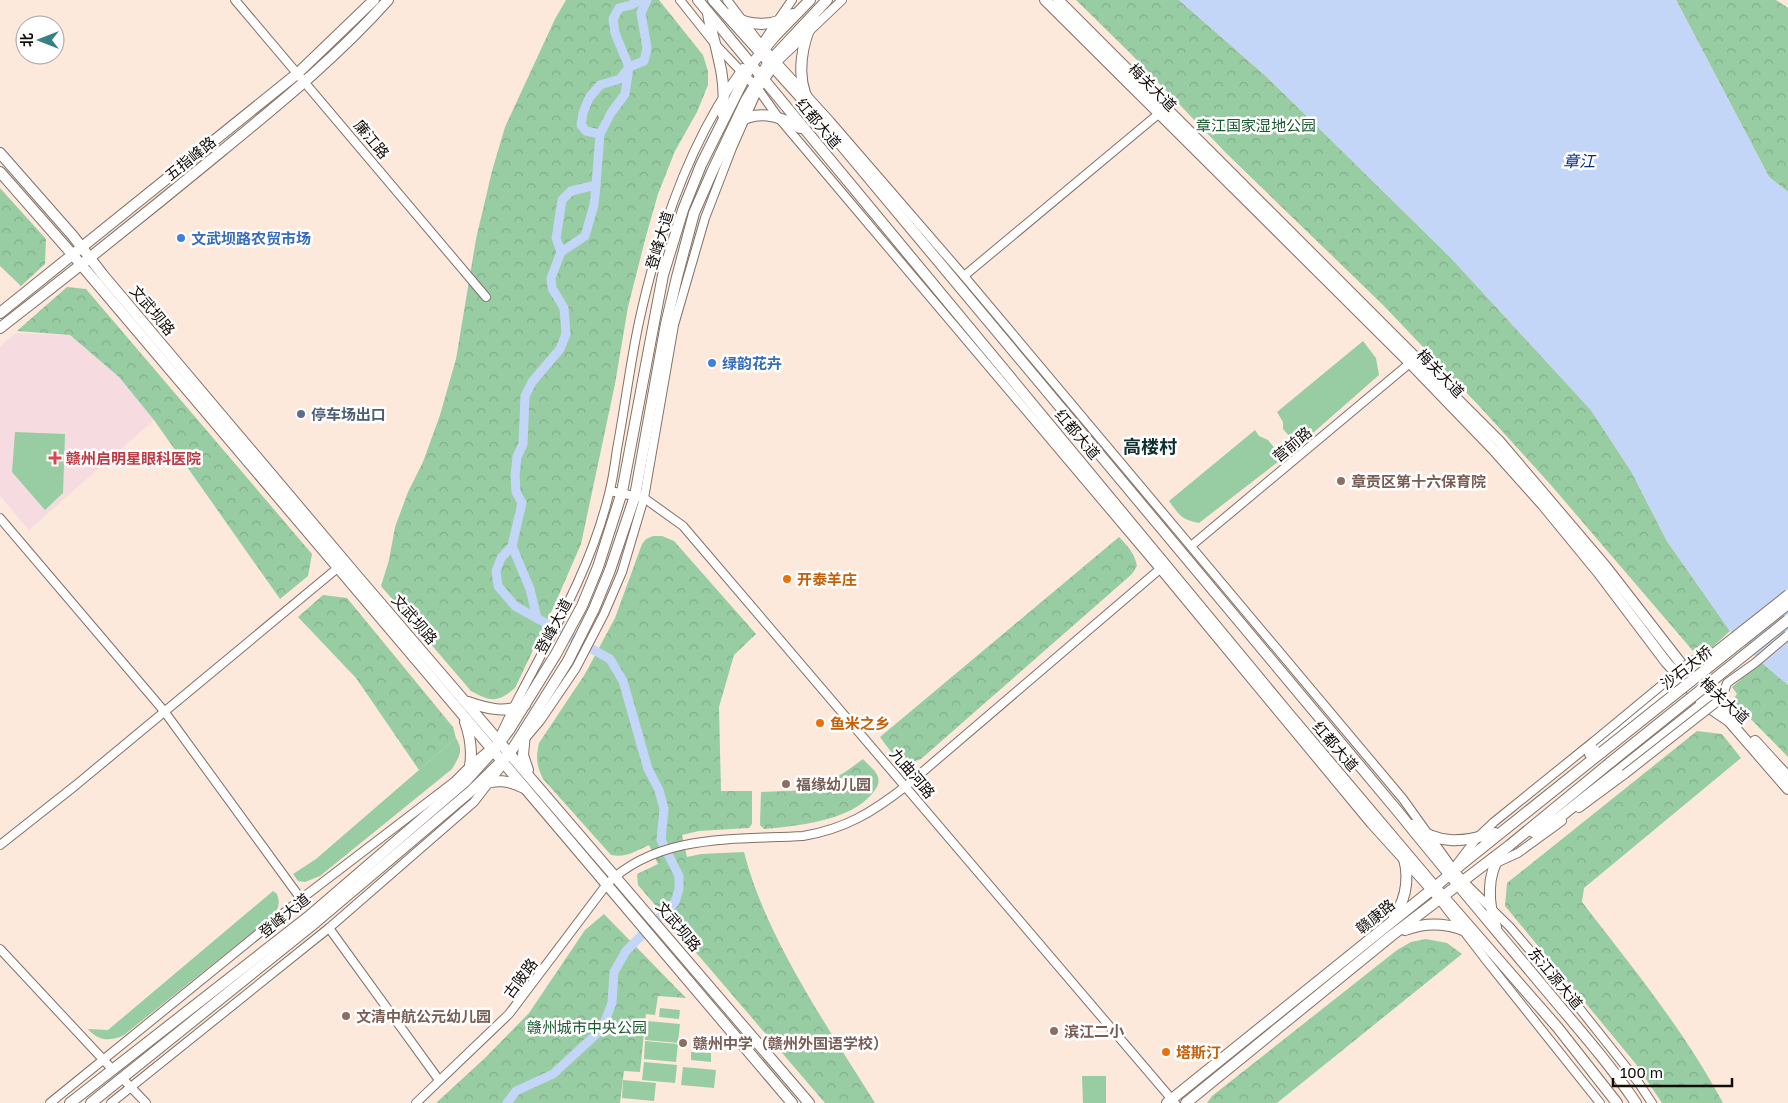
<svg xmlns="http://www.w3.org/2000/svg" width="1788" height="1103" font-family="'Golos Text','Noto Sans SC',sans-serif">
<defs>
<pattern id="park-crowns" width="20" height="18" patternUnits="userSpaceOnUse" patternTransform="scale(1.25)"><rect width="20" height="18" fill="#98cca3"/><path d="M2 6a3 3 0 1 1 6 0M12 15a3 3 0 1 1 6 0" fill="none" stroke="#82ae8b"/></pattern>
</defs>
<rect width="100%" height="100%" fill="#fde9dc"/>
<path fill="#f6dce1" d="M16,333L70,335L119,377L154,420L29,530L0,496V346Z"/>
<g fill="#98cca3">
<path d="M1363,341L1376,358L1379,375L1298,446L1283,429V422L1277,412Z"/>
<path d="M1255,430L1259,436L1268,440L1283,458L1199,523C1182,520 1179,515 1169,501Z"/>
<path d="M15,432L65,434L63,493L45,510L12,472Z"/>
<path d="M456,738C464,751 459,757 452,769L320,876L305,882L298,881L293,874L316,859Z"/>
<path d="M273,891L277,894C280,902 279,908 274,915L124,1035C110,1042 98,1041 88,1029L108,1030Z"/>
<path d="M660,1008L680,1010L679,1019L659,1017Z"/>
<path d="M647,1021L680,1024L678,1043L645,1040Z"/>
<path d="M645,1041L678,1044L676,1062L644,1059Z"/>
<path d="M691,1052L711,1053V1062L691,1060Z"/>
<path d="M644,1062L677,1065L675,1083L642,1080Z"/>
<path d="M683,1067L716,1070L714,1088L681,1085Z"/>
<path d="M1082,1076H1106V1103H1083Z"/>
<path d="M623,1080L656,1083L654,1101L622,1098Z"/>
</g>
<g fill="url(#park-crowns)">
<path d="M566,0H659L703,55L708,71V85L697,112L675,151L658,194L646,236L628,307L615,384L581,544L554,606L515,688C497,703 491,702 471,691L381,586L389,560L395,527L408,492L423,462L440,415L456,359L476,239L492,171L505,127L555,19Z"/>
<path d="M1076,0H1179L1267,77L1451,258L1591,410L1631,471L1667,541L1730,631L1708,651L1700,645L1693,651L1550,484L1481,408L1384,306L1227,154L1130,53Z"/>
<path d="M1676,0H1776L1788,8V192L1769,177Z"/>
<path d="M0,188L46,239L45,264L21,286L0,266Z"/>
<path d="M67,287L86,289L312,554L308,576L280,599L154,420L119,377L70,335L17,331Z"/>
<path d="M653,536H662L674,541L756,634L734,655L719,707L721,791H752V824L749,828L699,831L682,835L687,857L701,854L744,852C766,939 828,1027 875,1103H825L638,885L637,874L658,864L649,845C636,851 626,858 611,855L543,779C536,764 536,758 539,743L585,674L615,618L642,544L646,539Z"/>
<path d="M1119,537C1128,546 1135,554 1137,566L1132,574L921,759C900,768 892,753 880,737Z"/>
<path d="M323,595L347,598L453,727L456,738L419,770L356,678L298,617Z"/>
<path d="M1761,662L1788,685V757L1732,700L1737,694L1732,687Z"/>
<path d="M1697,731L1722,734L1741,758L1584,888L1582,902C1632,967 1684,1030 1723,1103H1662L1636,1064L1505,906L1507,883Z"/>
<path d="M863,759C867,764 876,770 878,777C880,784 876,789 872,794C849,821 797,826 764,829L760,825L761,792C774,791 787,792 800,790C824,788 844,773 863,759Z"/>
<path d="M604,914L686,998L658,996L655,1015L646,1014L640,1072L624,1071L620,1103H436L485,1058L529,1013L585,930Z"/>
<path d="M1426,939L1447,943L1462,954L1277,1103H1207L1212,1096L1397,950L1411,942Z"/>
</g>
<path fill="#c4d6f8" d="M1179,0H1676L1769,177L1788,192V685L1761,662L1730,631L1667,541L1631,471L1591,410L1451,258L1267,77Z"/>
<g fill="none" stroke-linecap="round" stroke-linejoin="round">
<g stroke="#c4d6f8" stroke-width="9">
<path d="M600,134L611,113L625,94L629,67L615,33L613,19L619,8L631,5L640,0"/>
<path d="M561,252L585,236L594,205L596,185"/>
<path d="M512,546L530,589L537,618"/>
<path d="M507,1103L516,1091L553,1074L602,1029L612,1003L614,972L626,951L675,902L679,889V876L661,840L664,809L659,790L648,769L623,681L610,659L515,606L498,586L496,571L501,558L512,546L522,503L516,492L515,476L517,457L523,444L525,396L532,382L560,349L566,334L564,308L552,288L551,278L561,252L556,238L562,200L571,191L596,185L600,134L586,131L581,125L583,113L589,98L600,85L620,79L629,67L644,61L647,48L641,13L647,0"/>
</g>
<defs>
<g id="minor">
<path d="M235,0L486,297"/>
<path d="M680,0L715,44L758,89L778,117L1160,569L1371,824L1440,900L1486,960L1600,1103"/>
<path d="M727,0L761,45L830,121L964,276L1403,799L1453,869L1464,882L1510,927L1580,1009L1638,1082L1652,1103"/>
<path d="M759,48L792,0"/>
<path d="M964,276L1162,111"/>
<path d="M610,491L644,498L683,526L1175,1103"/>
<path d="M0,518L164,711L301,899"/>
<path d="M1191,546L1410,363"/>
<path d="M499,738C506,724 512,710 519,697C554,630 591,568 609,494C613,479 615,464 617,449C625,407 630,364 639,322C658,235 689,141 743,68"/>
<path d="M523,741L540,721L576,668L604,614L622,572L644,498L674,325L705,218L732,148L758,89L777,62L842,0"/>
<path d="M1579,808L1625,774"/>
<path d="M0,845L76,785L340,566"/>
<path d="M1496,863L1518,853L1562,821"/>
<path d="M1457,864L1476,839L1494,822L1593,742"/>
<path d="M329,928L439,1080"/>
<path d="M0,949L112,1069"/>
<path d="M122,1078L146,1103"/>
<path d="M50,1103L301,899L454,782L471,765L489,750"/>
<path d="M111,1103L329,928L474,802L501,767"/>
<path d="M416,1103L509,1014L607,884C659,833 735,840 803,836C845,829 873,812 906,786L1160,569"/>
</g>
<g id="major">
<path d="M698,0L1288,713L1435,887L1558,1028L1617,1103"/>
<path d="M713,0L812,110L1400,814C1448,874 1497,931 1546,990C1577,1027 1609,1063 1636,1103"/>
<path d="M1045,0L1410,363L1492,448L1543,505L1598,572L1666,662L1704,704L1729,721L1788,789"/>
<path d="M1058,0L1499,441L1606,567L1679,661L1711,698L1727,710L1738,723"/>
<path d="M708,13C710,28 715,41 718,56C723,75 725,95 723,115"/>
<path d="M729,14C750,27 772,27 793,14"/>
<path d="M809,102C795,76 802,43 814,18"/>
<path d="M735,124C757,109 778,115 800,128"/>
<path d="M0,153L73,236L103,275L358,577L809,1103"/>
<path d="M0,172L72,254L792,1103"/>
<path d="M0,313L298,73L374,0"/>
<path d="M0,328C75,270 149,211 223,150C280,103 338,56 388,0"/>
<path d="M468,702C488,709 504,713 525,705"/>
<path d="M465,722C472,741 473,760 467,779"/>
<path d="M525,733L523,755L528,770"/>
<path d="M1755,741L1788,777"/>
<path d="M1590,754L1686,676"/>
<path d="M480,785C496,779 509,780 524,788"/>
<path d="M1412,825C1441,846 1463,842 1495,833"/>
<path d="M1533,832L1560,817L1709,699"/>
<path d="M1394,917C1408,896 1410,872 1401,850"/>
<path d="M1496,927C1488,904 1486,875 1501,854"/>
<path d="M1405,930C1429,921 1454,923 1475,936"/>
<path d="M70,1103L308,917L466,781L493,751L509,730L556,654L582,606L598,567L622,492L663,275L683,210L701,165L751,65L775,36L810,0"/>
<path d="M91,1103L316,922L471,791L510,753L568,661L594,609L610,570L635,496L666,324L677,277L694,213L712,172L746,100L769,62L827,0"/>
<path d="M1167,1103L1435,887L1463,863L1602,752"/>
<path d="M1186,1103L1391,936L1510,845L1611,762"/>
</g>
</defs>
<use href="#minor" stroke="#817065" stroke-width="10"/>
<use href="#major" stroke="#817065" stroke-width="12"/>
<use href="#minor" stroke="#fff" stroke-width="8"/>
<use href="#major" stroke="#fff" stroke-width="10"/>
<defs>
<g id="minor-bridge">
<path d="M1593,742L1691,661L1707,658L1788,594"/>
<path d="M1625,774L1722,698L1727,683L1755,663L1788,635"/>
</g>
<g id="major-bridge">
<path d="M1602,752L1788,604"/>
<path d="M1611,762L1788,620"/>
</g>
</defs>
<use href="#minor-bridge" stroke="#817065" stroke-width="10" stroke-linecap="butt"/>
<use href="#major-bridge" stroke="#817065" stroke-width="12" stroke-linecap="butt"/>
<use href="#minor-bridge" stroke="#fff" stroke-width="8"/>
<use href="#major-bridge" stroke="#fff" stroke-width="10"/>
</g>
<g fill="#3f7fe0" stroke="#fff" stroke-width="2">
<circle cx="181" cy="238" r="5"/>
<circle cx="712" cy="363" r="5"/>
</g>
<circle fill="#5c6f8a" stroke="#fff" stroke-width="2" cx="301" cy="414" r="5"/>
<path fill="#e0444e" stroke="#fff" stroke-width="2" d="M52.5 450.5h5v5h5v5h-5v5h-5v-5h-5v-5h5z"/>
<g fill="#8d6e63" stroke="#fff" stroke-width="2">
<circle cx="1341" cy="481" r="5"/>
<circle cx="786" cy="784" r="5"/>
<circle cx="346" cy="1016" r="5"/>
<circle cx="1054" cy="1031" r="5"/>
<circle cx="683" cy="1043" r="5"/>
</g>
<g fill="#e8710a" stroke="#fff" stroke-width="2">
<circle cx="787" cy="579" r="5"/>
<circle cx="820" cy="723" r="5"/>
<circle cx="1166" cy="1052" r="5"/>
</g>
<g text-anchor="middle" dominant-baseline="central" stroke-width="5" stroke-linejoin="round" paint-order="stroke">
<g font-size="15" fill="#130d09" stroke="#fff">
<text transform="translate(1153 87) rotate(45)">梅关大道</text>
<text transform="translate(819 123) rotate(50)">红都大道</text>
<text transform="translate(372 139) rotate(50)">廉江路</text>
<text transform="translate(190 158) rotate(-39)">五指峰路</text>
<text transform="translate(659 240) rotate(-73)">登峰大道</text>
<text transform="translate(153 310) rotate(50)">文武坝路</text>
<text transform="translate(1441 373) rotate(46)">梅关大道</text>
<text transform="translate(1078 434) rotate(50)">红都大道</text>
<text transform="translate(1292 444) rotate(-40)">营前路</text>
<text transform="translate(415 619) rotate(49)">文武坝路</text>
<text transform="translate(553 626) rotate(-62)">登峰大道</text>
<text transform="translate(1686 667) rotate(-38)">沙石大桥</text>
<text transform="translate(1725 700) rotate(43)">梅关大道</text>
<text transform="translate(1336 746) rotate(49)">红都大道</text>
<text transform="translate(913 773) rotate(50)">九曲河路</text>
<text transform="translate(284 915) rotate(-39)">登峰大道</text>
<text transform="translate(1375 916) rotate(-39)">赣康路</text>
<text transform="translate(679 926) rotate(50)">文武坝路</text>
<text transform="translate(520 978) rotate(-53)">古陂路</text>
<text transform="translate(1556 978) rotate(50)">东江源大道</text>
</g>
<g font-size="15" fill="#1b5a30" stroke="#fff">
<text x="1256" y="125">章江国家湿地公园</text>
<text x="587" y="1027">赣州城市中央公园</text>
</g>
<g font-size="15" font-weight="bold" fill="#366cbe" stroke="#fff" text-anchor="start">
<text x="191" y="238">文武坝路农贸市场</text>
<text x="722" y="363">绿韵花卉</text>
</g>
<g font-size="15" font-weight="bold" fill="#4e5e75" stroke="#fff" text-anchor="start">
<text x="311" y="414">停车场出口</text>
</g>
<g font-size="15" font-weight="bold" fill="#be3a42" stroke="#fff" text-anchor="start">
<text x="66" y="458">赣州启明星眼科医院</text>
</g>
<g font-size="15" font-weight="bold" fill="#785e54" stroke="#fff" text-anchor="start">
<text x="1351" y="481">章贡区第十六保育院</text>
<text x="796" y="784">福缘幼儿园</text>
<text x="356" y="1016">文清中航公元幼儿园</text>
<text x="1064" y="1031">滨江二小</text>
<text x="693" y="1043">赣州中学（赣州外国语学校）</text>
</g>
<g font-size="15" font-weight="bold" fill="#c56008" stroke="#fff" text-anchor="start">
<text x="797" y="579">开泰羊庄</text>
<text x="830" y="723">鱼米之乡</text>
<text x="1176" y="1052">塔斯汀</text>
</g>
<g font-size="16" font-style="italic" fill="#052f89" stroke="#fff">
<text x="1579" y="161">章江</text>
</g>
<g font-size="18" font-weight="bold" fill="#0c2f30" stroke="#fff">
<text x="1150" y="446">高楼村</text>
</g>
</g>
<g transform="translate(40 40) rotate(270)"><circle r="24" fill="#ffffff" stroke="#a19e9d"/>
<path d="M0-4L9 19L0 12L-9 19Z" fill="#388182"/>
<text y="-8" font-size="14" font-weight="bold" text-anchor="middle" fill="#130d09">北</text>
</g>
<path d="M1613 1078v8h119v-8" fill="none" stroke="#130d09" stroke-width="2.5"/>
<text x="1620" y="1078" font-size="15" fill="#130d09" stroke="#ffffff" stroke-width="4" paint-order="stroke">100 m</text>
</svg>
